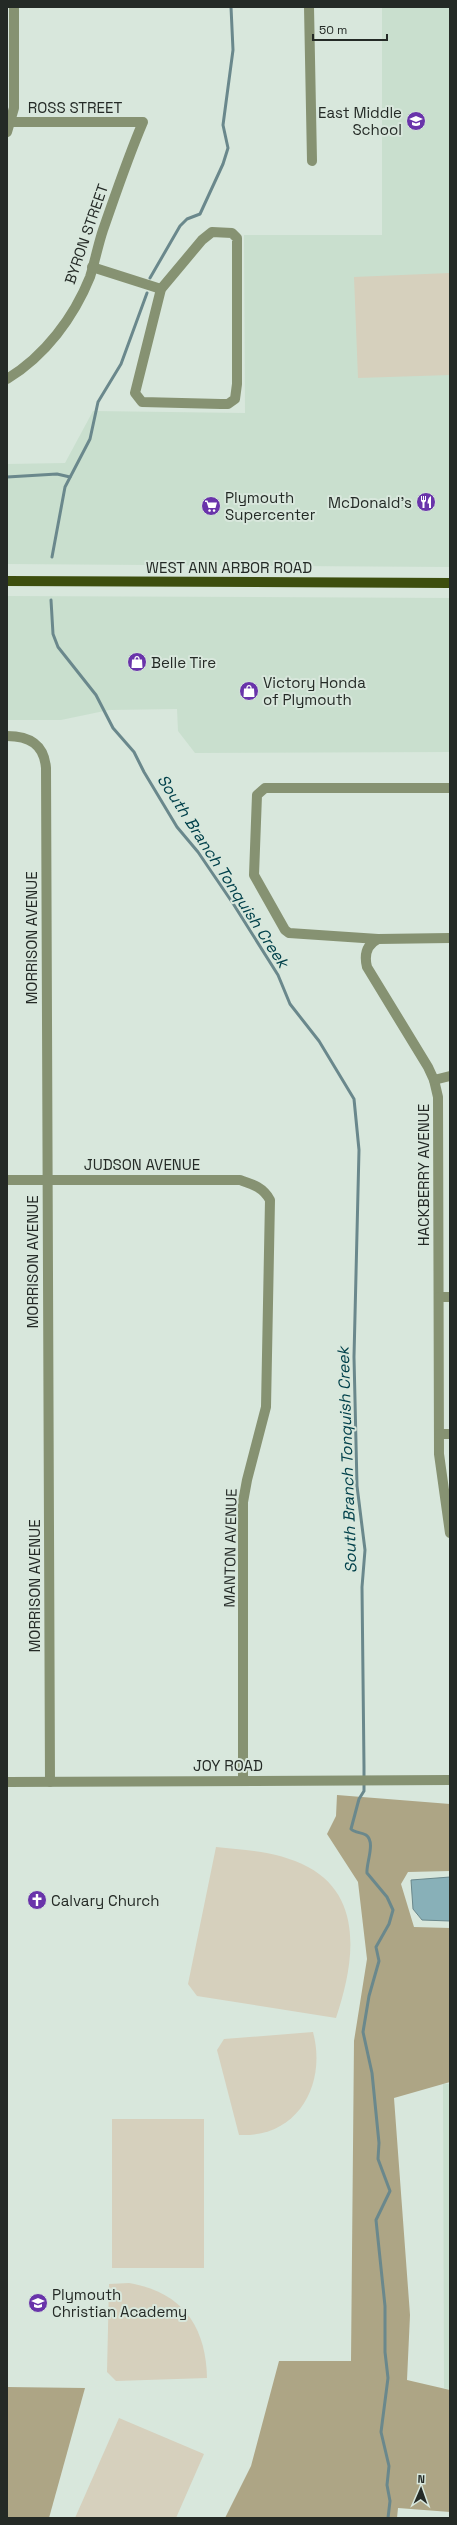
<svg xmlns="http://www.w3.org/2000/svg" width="457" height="2525" font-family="'Space Grotesk',sans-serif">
<rect width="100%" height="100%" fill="#d8e7dc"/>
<g fill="#c9dfce">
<path d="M382,7H450V567L7,564V464L65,463L93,411L245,413L244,235H382Z"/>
<path d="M7,596L450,598V752L195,753L178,731L177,709L109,710L61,720H7Z"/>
<path d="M443,2084H450V2390L444,2388Z"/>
</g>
<g fill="#d6d0bd">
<path d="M450,273V375L358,378L354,277Z"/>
<path d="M216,1847C247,1850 280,1852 308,1867C366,1898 353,1967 336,2018L197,1996L188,1984Z"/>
<path d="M313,2032C327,2084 298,2138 239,2135L217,2050L224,2039Z"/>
<rect x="112" y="2119" width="92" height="149"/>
<path d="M129,2283C182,2292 206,2326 207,2378L116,2381L107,2372L109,2284Z"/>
<path d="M119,2418L204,2454L176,2518H75Z"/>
</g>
<g fill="#ada585">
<path d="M337,1795L450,1804V1871L408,1872L401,1884L414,1927L450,1928V2082L394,2098L410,2315L407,2380L450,2390V2512L398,2508L397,2518H225L251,2466L279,2361H351L354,2041L367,1959L358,1882L327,1834L336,1816Z"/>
<path d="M7,2387L85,2388L49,2518H7Z"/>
</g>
<path fill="#88b0b8" stroke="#6a888c" d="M450,1877V1921L422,1920L413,1909L411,1880Z"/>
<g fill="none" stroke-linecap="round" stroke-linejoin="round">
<g stroke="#6a888c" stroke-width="3">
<path d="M150,278L180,226L187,219L200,214L223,164L228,148L223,125L233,50L231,7"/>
<path d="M7,477L57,474L70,477"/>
<path d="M52,557L65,487L90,439L98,402L121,364L147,293"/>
<path d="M51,600L53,634L58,647L96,695L113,728L134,752L144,772L177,827L198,852L234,905L278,975L290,1004L319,1041L354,1099L359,1150L354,1357L357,1486L365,1550L362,1587L364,1767V1791L359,1799L351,1829C355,1833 361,1832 366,1835C376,1842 366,1863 367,1873L387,1897L393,1910L389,1924L376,1947L379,1961L369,1996L363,2032L372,2073L379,2143L378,2159L390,2191L376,2220L385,2306V2352L388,2378L381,2432L389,2466L387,2485L390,2501L388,2518"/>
</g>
<g stroke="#869272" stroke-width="10">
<path d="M309,7L312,161"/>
<path d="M7,122H143C128,157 116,193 103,230C98,245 95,261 90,277C74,317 45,356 7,379"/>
<path d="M7,132L14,108V7"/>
<path d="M212,232L232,233L237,238V384L235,399L228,404H221L142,402L135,393L161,289L202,240Z"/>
<path d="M92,267L161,289"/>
<path d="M7,736C29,736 44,744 46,768L50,1782"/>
<path d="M450,788H265L257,795L254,875L285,930L289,933L378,939L450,938"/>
<path d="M378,939C366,945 364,955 367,967L428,1067L434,1080L438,1097L439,1454L450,1533"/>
<path d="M434,1080L450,1076"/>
<path d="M7,1180H240C252,1184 263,1187 270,1200L266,1407L247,1480L243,1502V1780"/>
<path d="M439,1297H450"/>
<path d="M440,1434H450"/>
<path d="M7,1782L450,1780"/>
</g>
<path stroke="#3d4e0e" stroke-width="10" d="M7,581L450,583"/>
</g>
<defs>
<symbol id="school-disc" viewBox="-11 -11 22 22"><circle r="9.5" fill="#6934aa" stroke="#d8e7dc"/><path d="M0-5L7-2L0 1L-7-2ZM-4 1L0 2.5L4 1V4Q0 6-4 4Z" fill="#fff"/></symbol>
<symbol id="restaurant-disc" viewBox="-11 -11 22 22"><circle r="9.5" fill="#6934aa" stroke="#d8e7dc"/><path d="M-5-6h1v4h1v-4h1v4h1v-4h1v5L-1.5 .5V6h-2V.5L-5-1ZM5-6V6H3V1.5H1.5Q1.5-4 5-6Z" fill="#fff"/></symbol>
<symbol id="supermarket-disc" viewBox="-11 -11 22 22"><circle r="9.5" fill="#6934aa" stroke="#d8e7dc"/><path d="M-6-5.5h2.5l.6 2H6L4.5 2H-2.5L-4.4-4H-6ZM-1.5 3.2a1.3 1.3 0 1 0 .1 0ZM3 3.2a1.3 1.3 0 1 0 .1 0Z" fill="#fff"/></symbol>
<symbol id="shop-disc" viewBox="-11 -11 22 22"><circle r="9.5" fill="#6934aa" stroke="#d8e7dc"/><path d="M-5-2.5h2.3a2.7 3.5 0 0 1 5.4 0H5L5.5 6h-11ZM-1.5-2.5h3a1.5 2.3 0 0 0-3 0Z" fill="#fff"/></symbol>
<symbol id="church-disc" viewBox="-11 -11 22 22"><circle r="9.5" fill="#6934aa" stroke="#d8e7dc"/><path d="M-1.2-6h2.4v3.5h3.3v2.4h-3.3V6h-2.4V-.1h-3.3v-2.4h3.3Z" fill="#fff"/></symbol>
</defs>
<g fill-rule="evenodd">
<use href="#school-disc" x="405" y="110" width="22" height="22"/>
<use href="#restaurant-disc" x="415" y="491" width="22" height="22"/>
<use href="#supermarket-disc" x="200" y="495" width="22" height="22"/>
<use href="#shop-disc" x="126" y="651" width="22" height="22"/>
<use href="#shop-disc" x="238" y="680" width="22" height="22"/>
<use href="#church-disc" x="26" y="1889" width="22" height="22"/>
<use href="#school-disc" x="27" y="2292" width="22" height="22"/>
</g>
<g text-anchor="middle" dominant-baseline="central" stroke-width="4" stroke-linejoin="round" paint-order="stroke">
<g font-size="15" fill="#242a26" stroke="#d8e7dc">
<text x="75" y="107">ROSS STREET</text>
<text transform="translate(86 234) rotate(-71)">BYRON STREET</text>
<text x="229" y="567">WEST ANN ARBOR ROAD</text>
<text transform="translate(31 938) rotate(-90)">MORRISON AVENUE</text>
<text x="142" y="1164">JUDSON AVENUE</text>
<text transform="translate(423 1175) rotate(-90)">HACKBERRY AVENUE</text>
<text transform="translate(32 1262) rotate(-90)">MORRISON AVENUE</text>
<text transform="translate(230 1548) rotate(-89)">MANTON AVENUE</text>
<text transform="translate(34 1586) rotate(-90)">MORRISON AVENUE</text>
<text x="228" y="1765">JOY ROAD</text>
</g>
<g font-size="15" fill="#242a26" stroke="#d8e7dc" text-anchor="start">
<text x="402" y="112" text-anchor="end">East Middle<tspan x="402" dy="17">School</tspan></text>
<text x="225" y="497">Plymouth<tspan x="225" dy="17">Supercenter</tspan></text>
<text x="412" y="502" text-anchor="end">McDonald's</text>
<text x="151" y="662">Belle Tire</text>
<text x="263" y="682">Victory Honda<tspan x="263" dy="17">of Plymouth</tspan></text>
<text x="51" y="1900">Calvary Church</text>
<text x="52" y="2294">Plymouth<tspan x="52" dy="17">Christian Academy</tspan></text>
</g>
<g font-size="16" font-style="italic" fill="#00404a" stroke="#d8e7dc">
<text transform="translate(223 871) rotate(57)">South Branch Tonquish Creek</text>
<text transform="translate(347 1460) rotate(-92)">South Branch Tonquish Creek</text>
</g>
</g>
<rect width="457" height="2525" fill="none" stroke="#242a26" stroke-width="16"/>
<g transform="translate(421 2489) rotate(2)" stroke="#d8e7dc" stroke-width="3" paint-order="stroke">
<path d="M0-3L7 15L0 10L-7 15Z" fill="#242a26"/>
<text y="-6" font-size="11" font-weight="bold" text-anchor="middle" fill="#242a26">N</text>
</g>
<path d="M313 34v6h74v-6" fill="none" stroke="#242a26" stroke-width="2"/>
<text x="319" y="34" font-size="12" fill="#242a26" stroke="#d8e7dc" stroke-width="3" paint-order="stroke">50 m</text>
</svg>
